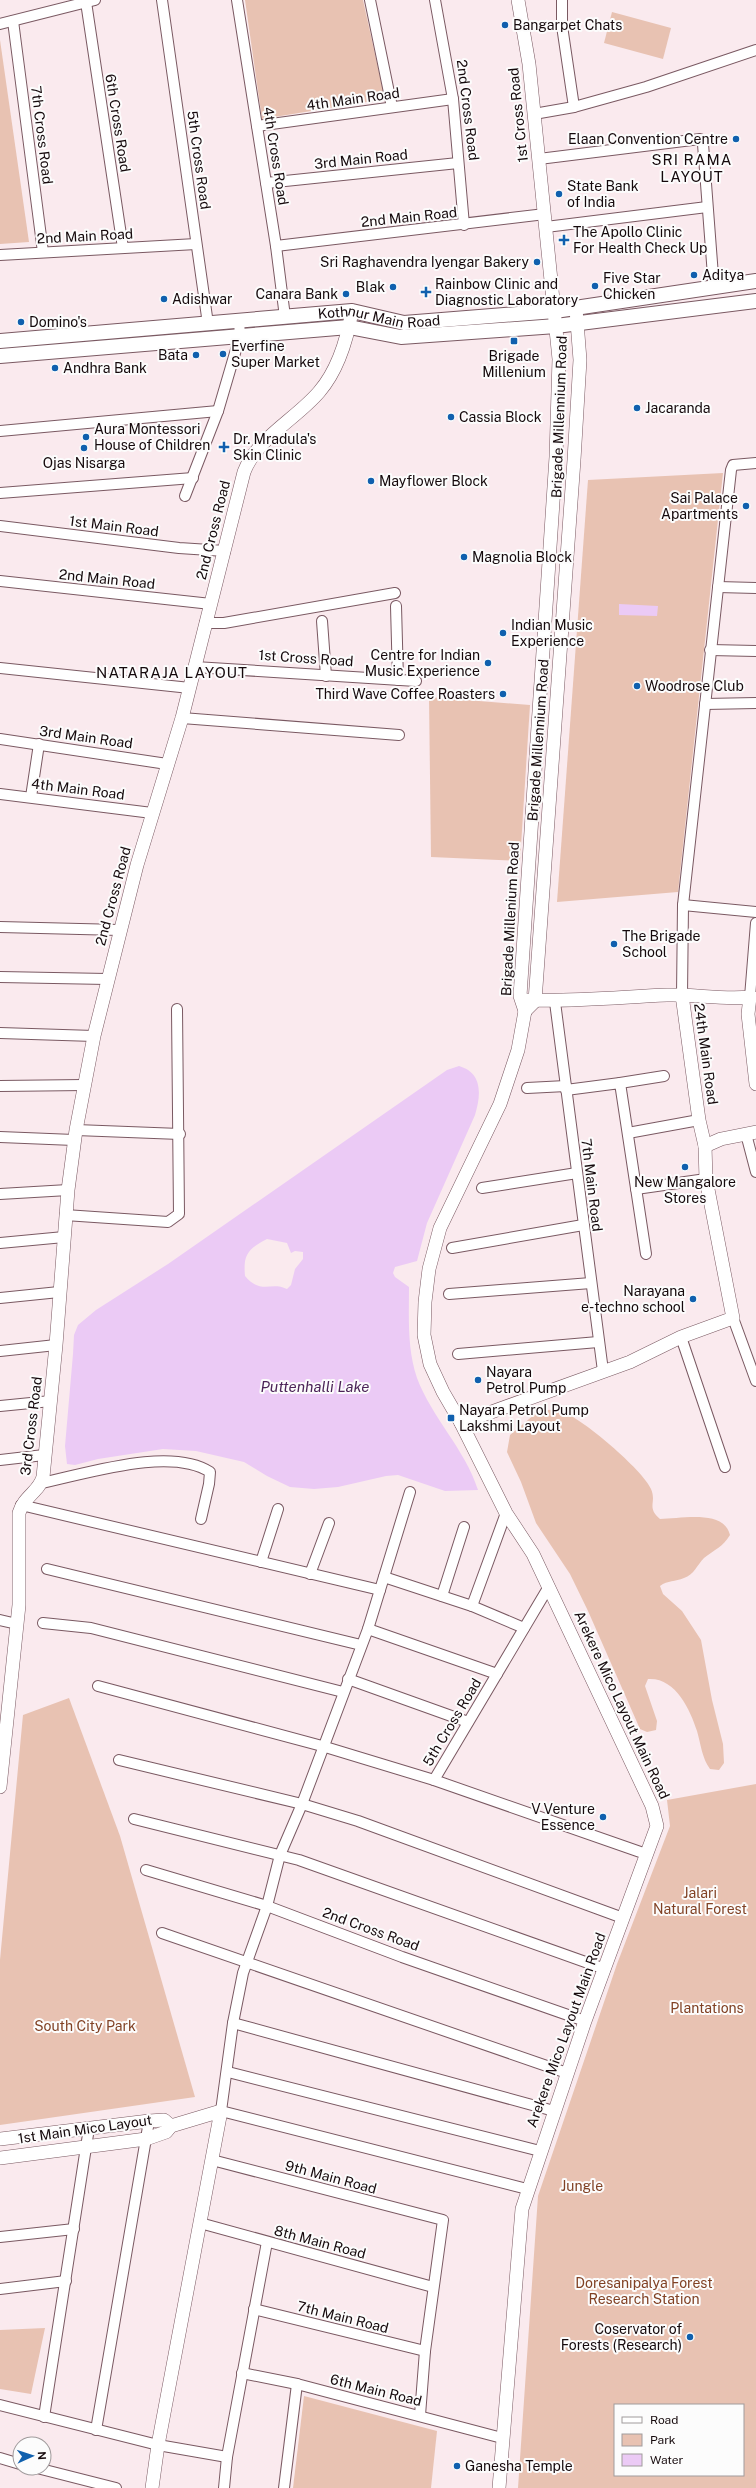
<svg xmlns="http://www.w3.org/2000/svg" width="756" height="2488" font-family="'Public Sans',sans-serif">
<rect width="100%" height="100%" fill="#faeaee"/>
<g fill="#e8c2b2" fill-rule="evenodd">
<path d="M245,0H363L385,99L262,119Z"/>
<path d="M612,12L671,28L663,59L604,43Z"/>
<path d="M0,40L29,242L0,244Z"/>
<path d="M723,473L678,892L557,902L588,480Z"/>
<path d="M429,697L530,705L520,861L431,857Z"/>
<path d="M543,1410C549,1410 555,1409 561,1411C582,1418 643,1470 651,1489C657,1503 646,1507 660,1519C681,1519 724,1509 730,1535C723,1547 714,1550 704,1558C697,1565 694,1575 684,1578C675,1582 668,1580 660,1586L663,1594L682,1611L701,1640L712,1700L723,1744L724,1763L719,1770L710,1769C702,1758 701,1745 697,1731C690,1709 675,1677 648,1679L645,1686L657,1721L656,1730L647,1732L640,1729L588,1611L570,1574L536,1523L521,1482L507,1452L510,1435L535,1414Z"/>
<path d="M69,1698L120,1836L195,2097L0,2125V1960L23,1715Z"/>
<path d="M756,1784V2488H518L538,2196L617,1964L670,1826L667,1800ZM615,2405H743V2475H615Z"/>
<path d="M45,2328L31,2394L0,2389V2330Z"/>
<path d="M304,2396L437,2431L431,2488H293Z"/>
</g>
<g fill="#ebcaf5" fill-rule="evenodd">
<path d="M619,604L658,606L657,616L619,615Z"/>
<path d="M459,1066C483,1073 481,1095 475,1115L427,1223L417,1261L395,1267L393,1273L395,1277L409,1287C409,1317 407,1349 417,1378C432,1418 465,1449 478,1490L445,1491L398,1475L386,1476L338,1487L314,1489L290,1487L267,1476L244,1462L196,1451L163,1449L98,1459L75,1465L67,1464L65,1446L73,1354L74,1335L78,1325L96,1310L168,1264L447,1070ZM267,1239L287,1243L291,1253L295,1251L303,1252V1259L295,1269L291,1285L287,1289C271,1281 261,1295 245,1276C243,1254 248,1249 267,1239Z"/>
</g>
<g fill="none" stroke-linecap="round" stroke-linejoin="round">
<defs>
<g id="minor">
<path d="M162,0L208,324"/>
<path d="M237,0L276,246L285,317"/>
<path d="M370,0L392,107"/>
<path d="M435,0L453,99L464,225"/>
<path d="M562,0V26L574,107"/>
<path d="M86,2L123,248"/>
<path d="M13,21L43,252"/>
<path d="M0,24L95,0"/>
<path d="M534,114L574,107L646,87L756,50"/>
<path d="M257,126L453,99"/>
<path d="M539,159L700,139L703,144L714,289"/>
<path d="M266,183L458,163"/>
<path d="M546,227L707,207"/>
<path d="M276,246L545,214"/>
<path d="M0,255L196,244"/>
<path d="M0,431L218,411"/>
<path d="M0,493L193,478"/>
<path d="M185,496L218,411L240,336L239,321"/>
<path d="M0,526L179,548L225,551"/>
<path d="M0,581L211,604"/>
<path d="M718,587L756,588"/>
<path d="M396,606L398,680"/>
<path d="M322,621L326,676"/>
<path d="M205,623H224L395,593"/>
<path d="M710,650L756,651"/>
<path d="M195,667L416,681"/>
<path d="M0,668L190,688"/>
<path d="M705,704L756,703"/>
<path d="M182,718L399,735"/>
<path d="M0,739L167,764"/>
<path d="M0,794L152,813"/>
<path d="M31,797L39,744"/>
<path d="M683,905L756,912"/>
<path d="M0,927L120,930"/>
<path d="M0,977L107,979"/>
<path d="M682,995L683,905L731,470L733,465L756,463"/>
<path d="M755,997H750L756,923"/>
<path d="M555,1002L603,1371"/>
<path d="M0,1033L94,1036"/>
<path d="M620,1083L664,1076"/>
<path d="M0,1086L84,1085"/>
<path d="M527,1088L566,1086"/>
<path d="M566,1090L620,1083L646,1254"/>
<path d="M76,1130L180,1134"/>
<path d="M628,1133L699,1120"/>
<path d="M746,1134L756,1172"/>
<path d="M0,1137L74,1140"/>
<path d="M482,1188L577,1173"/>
<path d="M636,1189L706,1179"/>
<path d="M0,1194L68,1190"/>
<path d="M65,1215L168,1222L179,1214L177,1009"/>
<path d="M0,1243L64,1237"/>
<path d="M452,1248L583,1225"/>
<path d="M449,1294L591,1283"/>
<path d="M0,1298L59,1292"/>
<path d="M733,1318L756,1381"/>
<path d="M681,1337L725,1467"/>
<path d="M0,1351L56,1345"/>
<path d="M458,1354L598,1342"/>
<path d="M0,1406L51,1401"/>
<path d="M0,1460L44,1455"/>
<path d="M41,1483C86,1474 170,1446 210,1472L209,1484L201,1519"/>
<path d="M410,1492L368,1629L302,1804L280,1855L267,1906L243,1973L233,2023L221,2111L527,2189"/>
<path d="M21,1505L380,1590"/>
<path d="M261,1562L278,1509"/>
<path d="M47,1569L361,1645"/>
<path d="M310,1574L329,1523"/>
<path d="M384,1577L472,1606L506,1513"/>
<path d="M548,1588L434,1780L646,1854"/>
<path d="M442,1596L464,1527"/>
<path d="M472,1606L524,1628"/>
<path d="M0,1620L17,1624"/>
<path d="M43,1623L91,1628L343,1692"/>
<path d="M368,1629L497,1674"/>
<path d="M348,1679L468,1722"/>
<path d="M98,1686L322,1746L434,1780"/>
<path d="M119,1760L302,1804L358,1821L623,1918"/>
<path d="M134,1819L299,1860L605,1969"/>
<path d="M146,1870L267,1906L402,1957L585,2021"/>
<path d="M162,1933L567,2073"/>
<path d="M233,2023L554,2111"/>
<path d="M228,2072L540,2151"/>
<path d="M212,2160L443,2220L425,2351L420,2415"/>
<path d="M200,2223L433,2287"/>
<path d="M0,2237L74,2229"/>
<path d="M0,2289L66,2281"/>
<path d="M254,2309L425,2351"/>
<path d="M242,2373L297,2384L502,2438"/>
<path d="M0,2405L158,2445L227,2457"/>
<path d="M44,2417L89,2128"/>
<path d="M96,2430L149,2121"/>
<path d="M0,2458L20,2464"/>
<path d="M37,2468L116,2488"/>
<path d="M224,2488L227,2457L267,2242"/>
<path d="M284,2488L297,2384"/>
</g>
<g id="tertiary">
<path d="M518,0L529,64L559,359L556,457L520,996L525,1011"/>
<path d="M527,1000C574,1002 621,997 667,995C695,994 722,1000 750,997L748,1014L756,1084"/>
<path d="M525,1011L535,1001L574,460L580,360L576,309"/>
<path d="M705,1146L721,1139L756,1132"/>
<path d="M461,1423L630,1362L681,1337L733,1318L706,1179L705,1146L699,1120L682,995"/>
<path d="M0,1787L19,1605V1513C24,1496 39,1492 43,1477L56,1345L68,1190L76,1130L94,1036L137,865L182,718L244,472C257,438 296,419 319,392C338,370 347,340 352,311"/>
<path d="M0,2139L149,2121L164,2120L171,2126"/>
<path d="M0,2158L146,2139L166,2132L171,2126L221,2111L158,2445L152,2488"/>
<path d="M499,2488L522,2209L585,2021L657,1826L652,1806L533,1554L506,1513L461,1423L443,1392L430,1364L424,1335L425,1302L429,1269L440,1228L500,1104L518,1050L525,1011"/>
</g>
<g id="secondary">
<path id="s1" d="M0,341L352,311L404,323L555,311L756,281"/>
<path d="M0,356L349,327L401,337L556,326L756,301"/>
</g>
</defs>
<use href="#minor" stroke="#7a5962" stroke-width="12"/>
<use href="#tertiary" stroke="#7a5962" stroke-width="14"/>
<use href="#secondary" stroke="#7a5962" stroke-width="16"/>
<use href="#minor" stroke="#fff" stroke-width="10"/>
<use href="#tertiary" stroke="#fff" stroke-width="13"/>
<use href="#secondary" stroke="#fff" stroke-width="14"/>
</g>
<g fill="#1060ae" stroke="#fcfcfc" stroke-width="1.5">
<circle cx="505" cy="25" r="4"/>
<circle cx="736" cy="139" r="4"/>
<circle cx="559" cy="194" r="4"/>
<path d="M562 234h4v4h4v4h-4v4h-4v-4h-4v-4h4z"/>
<circle cx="537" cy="262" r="4"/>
<circle cx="694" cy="275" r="4"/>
<circle cx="595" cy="286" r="4"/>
<circle cx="393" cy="287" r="4"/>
<path d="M424 286h4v4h4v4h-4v4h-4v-4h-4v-4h4z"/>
<circle cx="346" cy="294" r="4"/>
<circle cx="164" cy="299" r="4"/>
<circle cx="21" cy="322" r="4"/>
<rect x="510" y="337" width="8" height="8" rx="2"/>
<circle cx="223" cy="354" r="4"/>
<circle cx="196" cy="355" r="4"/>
<circle cx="55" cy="368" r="4"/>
<circle cx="637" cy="408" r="4"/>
<circle cx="451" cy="417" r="4"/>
<circle cx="86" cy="437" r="4"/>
<path d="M222 441h4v4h4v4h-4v4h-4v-4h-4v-4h4z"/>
<circle cx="84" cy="448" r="4"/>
<circle cx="371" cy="481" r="4"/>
<circle cx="746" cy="506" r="4"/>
<circle cx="464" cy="557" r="4"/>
<circle cx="503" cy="633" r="4"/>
<circle cx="488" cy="663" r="4"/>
<circle cx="637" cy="686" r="4"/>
<circle cx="503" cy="694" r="4"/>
<circle cx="614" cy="944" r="4"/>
<circle cx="685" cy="1167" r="4"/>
<circle cx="693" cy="1299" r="4"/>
<circle cx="478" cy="1380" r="4"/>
<rect x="447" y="1414" width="8" height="8" rx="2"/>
<circle cx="603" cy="1817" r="4"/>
<circle cx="690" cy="2337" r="4"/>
<circle cx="457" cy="2466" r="4"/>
</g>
<g text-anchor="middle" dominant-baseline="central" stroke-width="4" stroke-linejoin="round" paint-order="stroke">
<g font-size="14" fill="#15090c" stroke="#fcfcfc" text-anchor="start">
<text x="513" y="25">Bangarpet Chats</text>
<text x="728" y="139" text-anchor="end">Elaan Convention Centre</text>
<text x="567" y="186">State Bank<tspan x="567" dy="16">of India</tspan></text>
<text x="573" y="232">The Apollo Clinic<tspan x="573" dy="16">For Health Check Up</tspan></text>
<text x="529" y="262" text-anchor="end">Sri Raghavendra Iyengar Bakery</text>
<text x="702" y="275">Aditya</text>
<text x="603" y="278">Five Star<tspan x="603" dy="16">Chicken</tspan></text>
<text x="435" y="284">Rainbow Clinic and<tspan x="435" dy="16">Diagnostic Laboratory</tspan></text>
<text x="385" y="287" text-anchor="end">Blak</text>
<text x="338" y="294" text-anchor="end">Canara Bank</text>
<text x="172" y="299">Adishwar</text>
<text x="29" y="322">Domino's</text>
<text x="231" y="346">Everfine<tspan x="231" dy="16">Super Market</tspan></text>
<text x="188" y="355" text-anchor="end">Bata</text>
<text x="514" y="356" text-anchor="middle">Brigade<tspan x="514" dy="16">Millenium</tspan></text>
<text x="63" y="368">Andhra Bank</text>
<text x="645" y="408">Jacaranda</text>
<text x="459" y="417">Cassia Block</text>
<text x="94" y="429">Aura Montessori<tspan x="94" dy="16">House of Children</tspan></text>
<text x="233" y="439">Dr. Mradula's<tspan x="233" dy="16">Skin Clinic</tspan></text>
<text x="84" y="463" text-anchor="middle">Ojas Nisarga</text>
<text x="379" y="481">Mayflower Block</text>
<text x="738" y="498" text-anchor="end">Sai Palace<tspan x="738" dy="16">Apartments</tspan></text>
<text x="472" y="557">Magnolia Block</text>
<text x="511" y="625">Indian Music<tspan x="511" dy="16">Experience</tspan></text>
<text x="480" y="655" text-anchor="end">Centre for Indian<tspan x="480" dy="16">Music Experience</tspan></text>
<text x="645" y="686">Woodrose Club</text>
<text x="495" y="694" text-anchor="end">Third Wave Coffee Roasters</text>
<text x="622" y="936">The Brigade<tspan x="622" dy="16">School</tspan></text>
<text x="685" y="1182" text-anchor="middle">New Mangalore<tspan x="685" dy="16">Stores</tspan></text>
<text x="685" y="1291" text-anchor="end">Narayana<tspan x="685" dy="16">e-techno school</tspan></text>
<text x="486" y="1372">Nayara<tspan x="486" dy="16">Petrol Pump</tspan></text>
<text x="459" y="1410">Nayara Petrol Pump<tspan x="459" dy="16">Lakshmi Layout</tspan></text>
<text x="595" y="1809" text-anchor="end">V Venture<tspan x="595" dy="16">Essence</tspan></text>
<text x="682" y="2329" text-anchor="end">Coservator of<tspan x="682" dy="16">Forests (Research)</tspan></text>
<text x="465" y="2466">Ganesha Temple</text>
</g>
<g font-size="14" fill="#15090c" stroke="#fcfcfc">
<text transform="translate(353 99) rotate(-8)">4th Main Road</text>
<text transform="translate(468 110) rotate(83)">2nd Cross Road</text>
<text transform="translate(518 115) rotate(-96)">1st Cross Road</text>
<text transform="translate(118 123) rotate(81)">6th Cross Road</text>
<text transform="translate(42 135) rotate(83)">7th Cross Road</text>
<text transform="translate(276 156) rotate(81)">4th Cross Road</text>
<text transform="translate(361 159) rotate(-6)">3rd Main Road</text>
<text transform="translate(199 160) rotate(82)">5th Cross Road</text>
<text transform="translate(409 217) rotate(-6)">2nd Main Road</text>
<text transform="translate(85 236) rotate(-3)">2nd Main Road</text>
<text stroke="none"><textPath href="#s1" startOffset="381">Kothnur Main Road</textPath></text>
<text transform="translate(559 417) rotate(-88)">Brigade Millennium Road</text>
<text transform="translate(114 526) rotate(7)">1st Main Road</text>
<text transform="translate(213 530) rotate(-76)">2nd Cross Road</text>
<text transform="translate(107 579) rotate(6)">2nd Main Road</text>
<text transform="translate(306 658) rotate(4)">1st Cross Road</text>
<text transform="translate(86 737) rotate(8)">3rd Main Road</text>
<text transform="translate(538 740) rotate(-86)">Brigade Millennium Road</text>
<text transform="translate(78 789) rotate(7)">4th Main Road</text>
<text transform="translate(113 896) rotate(-75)">2nd Cross Road</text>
<text transform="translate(510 919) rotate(-87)">Brigade Millenium Road</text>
<text transform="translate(706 1054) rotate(82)">24th Main Road</text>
<text transform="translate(592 1185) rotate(83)">7th Main Road</text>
<text transform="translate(31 1426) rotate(-83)">3rd Cross Road</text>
<text transform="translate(622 1705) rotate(65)">Arekere Mico Layout Main Road</text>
<text transform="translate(452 1722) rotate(-59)">5th Cross Road</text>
<text transform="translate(371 1929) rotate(20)">2nd Cross Road</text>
<text transform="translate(566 2030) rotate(-70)">Arekere Mico Layout Main Road</text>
<text transform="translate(85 2129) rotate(-8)">1st Main Mico Layout</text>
<text transform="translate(331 2177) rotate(15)">9th Main Road</text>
<text transform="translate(320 2242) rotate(15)">8th Main Road</text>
<text transform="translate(343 2317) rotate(14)">7th Main Road</text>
<text transform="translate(376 2390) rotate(14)">6th Main Road</text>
</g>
<g font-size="14" fill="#814124" stroke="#fcfcfc">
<text x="700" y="1893">Jalari<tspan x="700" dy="16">Natural Forest</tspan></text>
<text x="707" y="2008">Plantations</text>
<text x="85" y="2026">South City Park</text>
<text x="582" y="2186">Jungle</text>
<text x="644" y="2283">Doresanipalya Forest<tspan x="644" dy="16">Research Station</tspan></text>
</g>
<g font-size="15" letter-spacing="1" fill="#15090c" stroke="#fcfcfc">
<text x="692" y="159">SRI RAMA<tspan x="692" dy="17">LAYOUT</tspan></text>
<text x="172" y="672">NATARAJA LAYOUT</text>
</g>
<g font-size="15" font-style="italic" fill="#4c2458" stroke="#fcfcfc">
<text x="315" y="1386">Puttenhalli Lake</text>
</g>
</g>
<rect x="614" y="2404" width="130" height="72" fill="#fcfcfc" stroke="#a09b9c"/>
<rect x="622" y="2417" width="20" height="6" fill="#ffffff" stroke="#a09b9c"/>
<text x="650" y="2424" font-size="12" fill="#15090c">Road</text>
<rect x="622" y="2434" width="20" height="12" fill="#e8c2b2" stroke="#a09b9c"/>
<text x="650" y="2444" font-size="12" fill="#15090c">Park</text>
<rect x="622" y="2454" width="20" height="12" fill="#ebcaf5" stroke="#a09b9c"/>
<text x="650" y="2464" font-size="12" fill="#15090c">Water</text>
<g transform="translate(32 2456) rotate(87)"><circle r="19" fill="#fcfcfc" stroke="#a09b9c"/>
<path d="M0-3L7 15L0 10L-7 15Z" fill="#1060ae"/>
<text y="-6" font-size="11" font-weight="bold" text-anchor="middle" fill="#15090c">N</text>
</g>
</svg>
